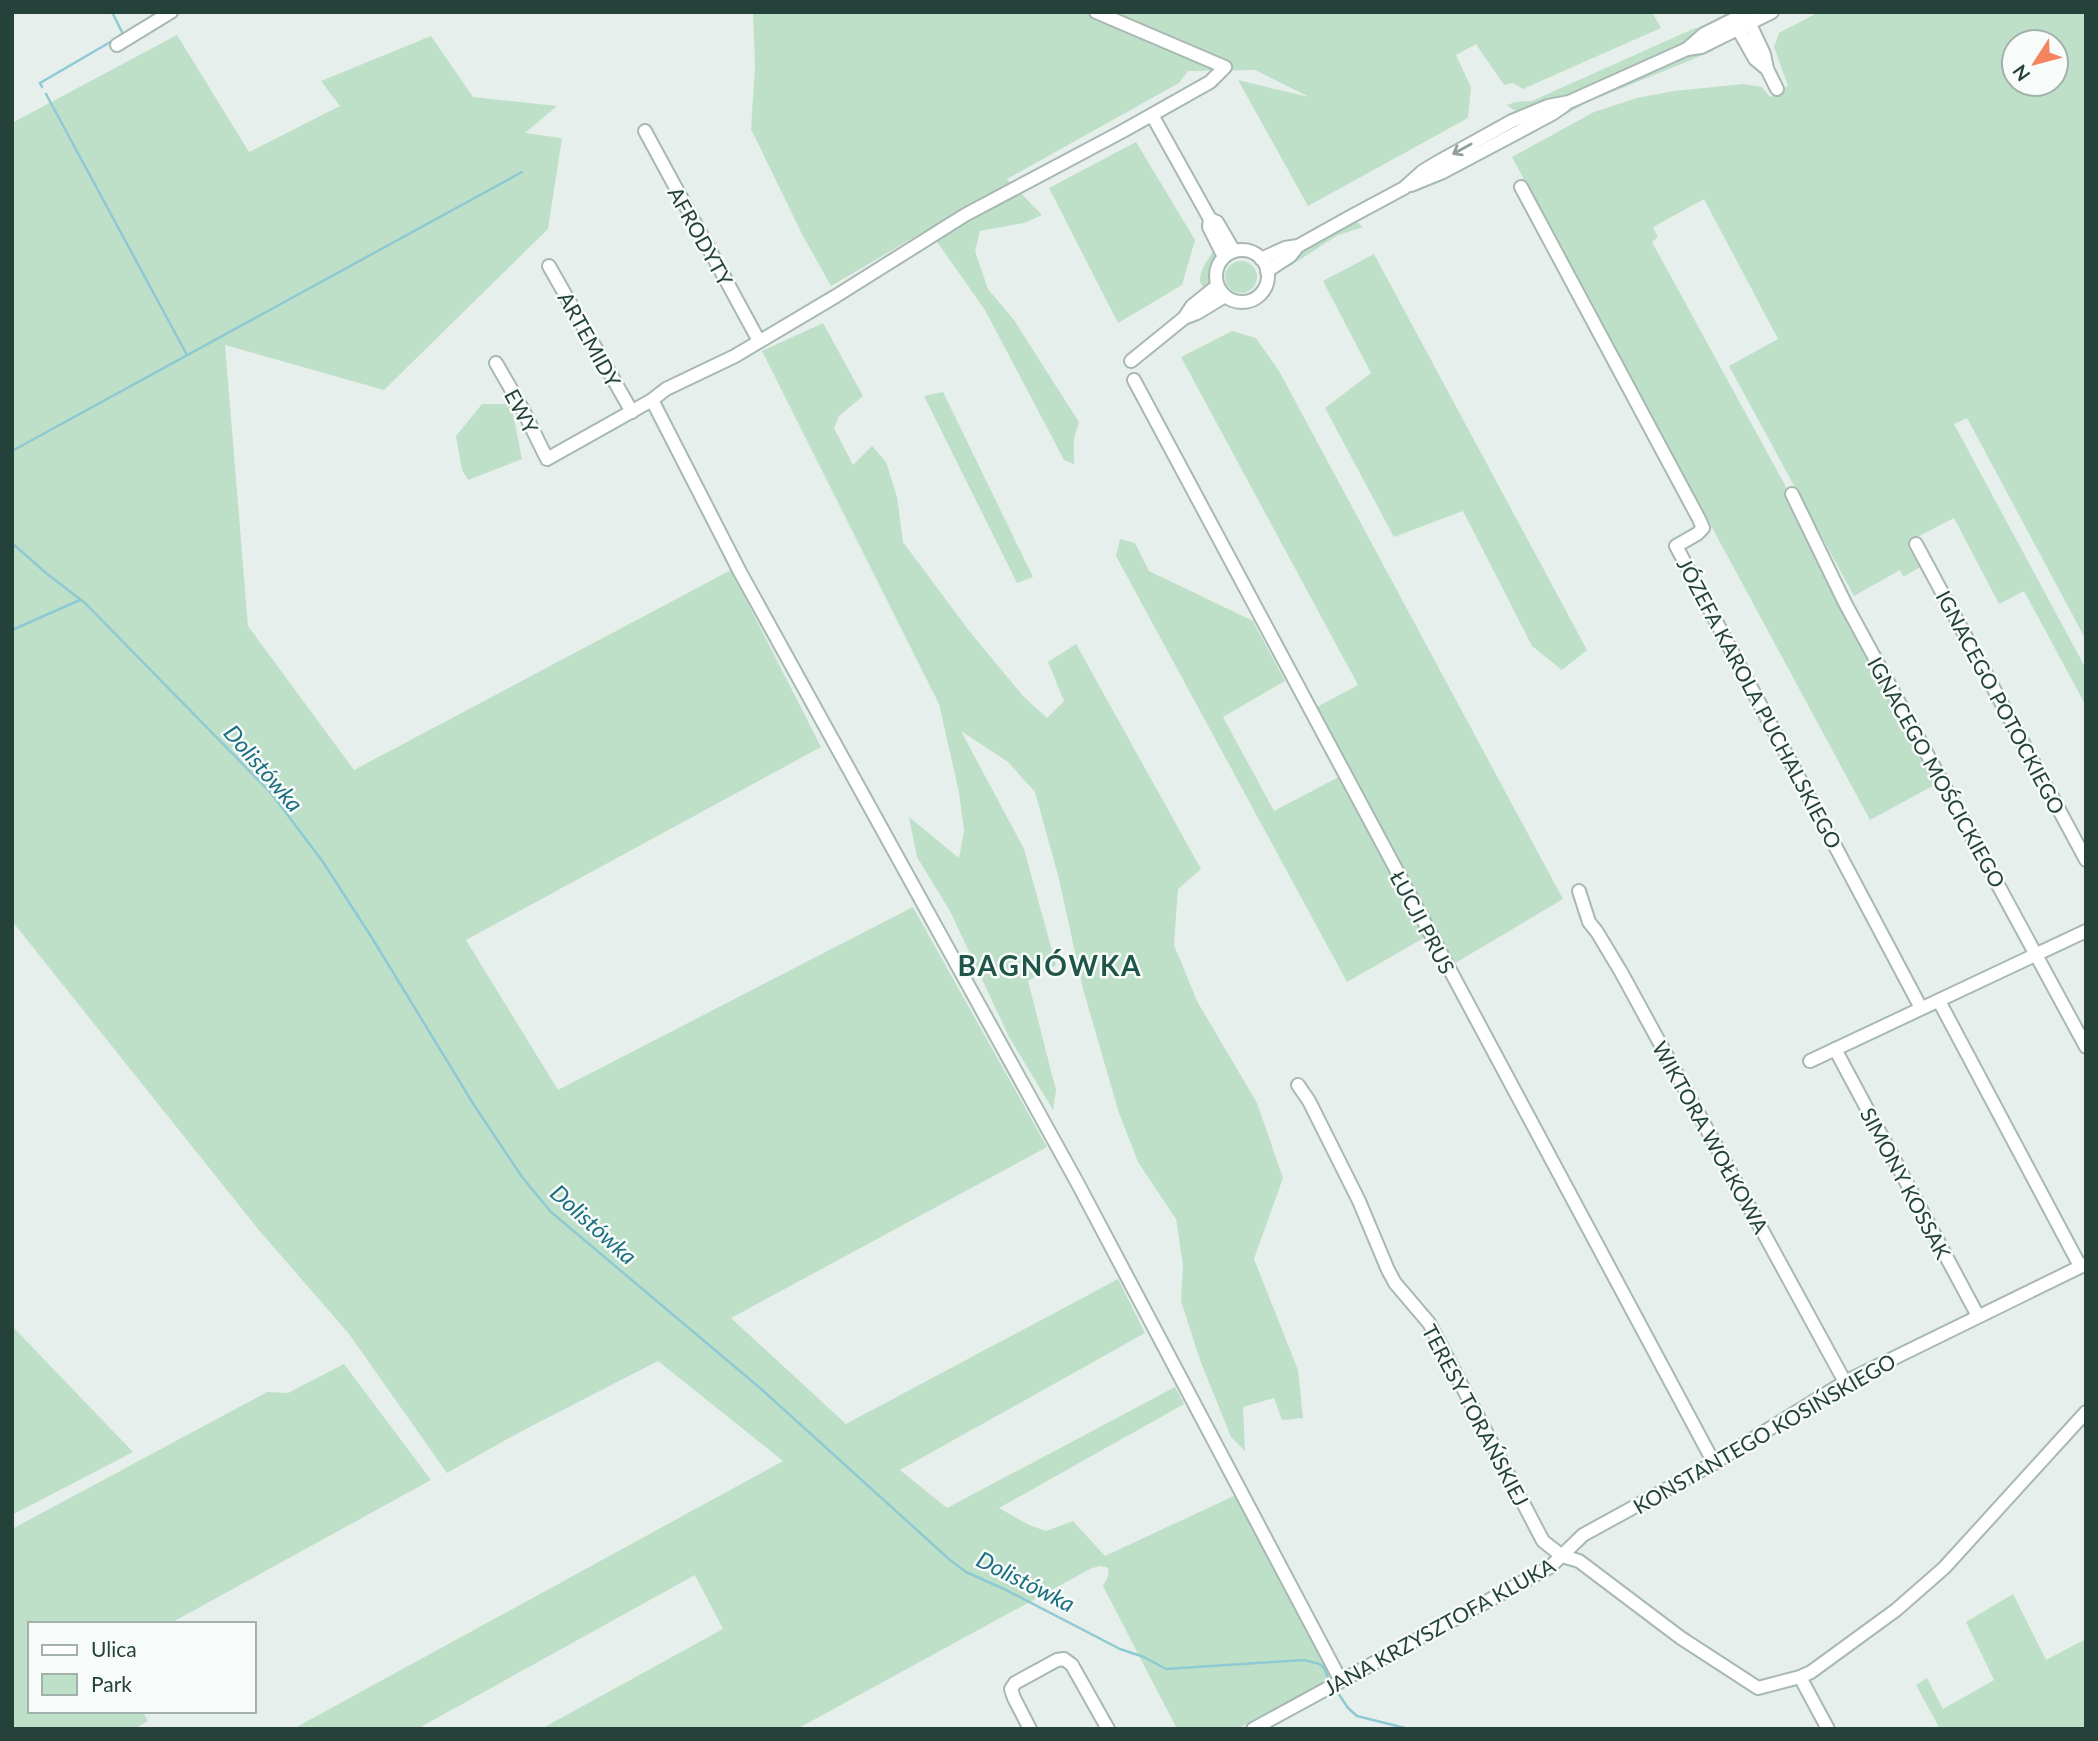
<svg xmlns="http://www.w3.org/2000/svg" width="2098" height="1741" font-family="Lato,sans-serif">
<rect width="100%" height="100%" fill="#e6efeb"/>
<g fill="#bfe0c8" fill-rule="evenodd">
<path d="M753,12H1652L1661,28L1523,89L1513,83L1504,85L1476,44L1456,55L1471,87L1468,118L1308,206L1238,80L1309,97L1255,70L1188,71L1179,83L1007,179L1042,215L1024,223L980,231L975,251L988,289L1014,320L1079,422L1074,439V464L1064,460L985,310L928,229L831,286L802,234L751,129L755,67Z"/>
<path d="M1819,12H2086V640L1967,418L1954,424L2086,669V706L2024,591L1999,604L1954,518L1911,540L1924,565L1903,577L1900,570L1854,596L1729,366L1778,339L1704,199L1653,227L1658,237L1652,242L1798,509L1938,783L1870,820L1512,157L1594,112L1637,98L1674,91L1743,84L1762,87L1770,97L1788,86L1774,47L1779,33ZM2014,42H2056V84H2014Z"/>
<path d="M1695,28H1700L1703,31L1677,47L1582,90L1526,111L1514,110L1507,105L1515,102L1532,101Z"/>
<path d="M177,35L249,152L340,106L321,81L431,36L473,97L557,106L525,133L562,138L548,229L384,390L225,345L248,626L354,770L731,570L821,747L466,940L558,1090L913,907L1047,1147L731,1318L846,1424L1118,1279L1145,1333L900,1470L947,1508L1175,1387L1184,1404L999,1508L1029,1525L1046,1531L1073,1521L1105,1556L1236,1495L1336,1675L1237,1729H1177L1103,1586C1106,1580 1111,1574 1107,1567L1099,1566L1090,1569L797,1729H541L723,1629L695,1575L417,1729H293L783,1461L658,1361L520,1432L447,1473L349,1334L258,1229L12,921V123Z"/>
<path d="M1711,47L1713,51L1588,102L1486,158L1487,154L1589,99Z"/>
<path d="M1136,142L1195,240L1182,285L1118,323L1049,188Z"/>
<path d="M1357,222L1363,227L1338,235L1290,266L1287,262L1317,242Z"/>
<path d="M1216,248C1218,261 1212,279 1205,290C1203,287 1200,283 1200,280C1199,272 1211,253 1216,248Z"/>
<path d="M1374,254L1587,650L1562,670L1532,646L1463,511L1394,537L1325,408L1371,373L1323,281Z"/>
<circle cx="1241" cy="277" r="16"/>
<path d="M823,323L863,396L839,416L834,428L853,465L872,446L886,462L897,497L903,542L970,632L1023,696L1047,718L1064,701L1048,662L1076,644L1201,869L1178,889L1174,945L1197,1001L1257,1103L1283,1178L1254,1259L1298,1370L1303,1418L1282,1420L1274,1398L1243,1407L1245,1451L1231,1437L1200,1360L1181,1301L1183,1265L1176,1219L1138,1162L1119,1113L1083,989L1059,879L1035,792L1008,762L961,731L1024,849L1056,965L1028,981L1056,1090L1053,1110L1009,1037L951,913L917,857L909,817L959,858L964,831L959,792L939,704L762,351Z"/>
<path d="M1232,331L1256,338L1279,371L1563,899L1447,968L1429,935L1347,982L1116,556L1120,539L1135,543L1149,571L1253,621L1285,681L1223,717L1274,811L1350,771L1317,707L1358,685L1181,357Z"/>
<path d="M943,392L1033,577L1017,583L924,396Z"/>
<path d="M482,404H511L522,459L468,480L462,470L456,436Z"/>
<path d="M12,1326L133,1452L12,1515Z"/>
<path d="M344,1364L431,1480L169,1624H30V1711H142L148,1721L134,1729H12V1529L267,1392L288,1393Z"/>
<path d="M2013,1594L2046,1660L2086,1639V1729H1940L1916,1685L1927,1678L1943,1709L1994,1680L1966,1622Z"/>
</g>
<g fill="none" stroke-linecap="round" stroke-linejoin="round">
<g stroke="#8ec9d4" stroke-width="2.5">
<path d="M112,12L123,34L120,36"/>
<path d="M42,87L40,83L112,41"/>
<path d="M46,94L187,355"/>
<path d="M12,451L522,172"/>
<path d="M12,543L46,573L85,603L271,793L323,862L372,938L474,1105L522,1177L551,1212L760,1388L950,1560L966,1572L1004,1589L1120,1649L1144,1657L1166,1669L1304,1660C1320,1665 1323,1661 1328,1678"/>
<path d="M12,630L80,600"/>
<path d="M1336,1690L1348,1708L1357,1716L1409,1729"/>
</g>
<defs>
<g id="minor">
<path d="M1096,12L1225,67L1210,82L1123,131L965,215L836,296L735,356L666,389L652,400L740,572L1078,1184L1341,1681"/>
<path d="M1747,18L1764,54L1767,69"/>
<path d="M1733,20L1755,59L1767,69L1777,89"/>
<path d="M117,45L171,12"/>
<path d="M1687,49L1704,34L1748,12"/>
<path d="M1152,115L1210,219L1217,222L1234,251"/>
<path d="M645,131L759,341"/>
<path d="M1411,185L1443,172L1552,114L1565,105"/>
<path d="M1521,187L1699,519L1703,528L1697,534L1676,546L1921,1008"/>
<path d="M1210,219L1209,227L1224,257"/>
<circle cx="1242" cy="276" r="26"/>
<path d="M1261,259L1285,248L1298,246L1350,217L1404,188L1423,171L1438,162L1512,121L1548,106L1569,102L1687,49L1701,47L1772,12"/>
<path d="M549,266L632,412"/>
<path d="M1267,271L1290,256L1298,246"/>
<path d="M1184,318L1192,306L1217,286"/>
<path d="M1131,361L1184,318L1197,313L1225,296"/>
<path d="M496,363L523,410L547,459L652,400"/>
<path d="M1134,380L1714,1463"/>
<path d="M1792,494L1845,603L2086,1047"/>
<path d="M1916,544L2086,860"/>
<path d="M1579,891L1589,922L1597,932L1621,972L1845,1382"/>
<path d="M1939,1001L2080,1266"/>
<path d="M1835,1049L1978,1316"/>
<path d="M1810,1061L2086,931"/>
<path d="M1298,1085L1309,1101L1359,1201L1388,1270L1395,1283L1429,1323L1543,1541L1562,1556L1579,1561L1681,1638L1758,1688L1800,1677L1811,1672L1896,1610L1944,1568L2086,1412"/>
<path d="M1800,1677L1828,1729"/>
<path d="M1030,1729L1014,1698L1011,1689L1015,1683L1057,1660L1064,1659L1072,1665L1108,1729"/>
<path d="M1253,1729L1550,1567L1583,1535L1714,1463L1845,1382L2086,1264"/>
</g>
</defs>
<use href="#minor" stroke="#a8b8b2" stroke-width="16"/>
<use href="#minor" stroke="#fff" stroke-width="12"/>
</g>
<defs><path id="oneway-shaft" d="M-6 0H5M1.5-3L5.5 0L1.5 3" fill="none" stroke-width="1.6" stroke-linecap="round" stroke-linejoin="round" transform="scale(1.75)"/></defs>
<use stroke="#92a09c" href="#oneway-shaft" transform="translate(1462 149) rotate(151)"/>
<g text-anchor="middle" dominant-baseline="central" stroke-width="5" stroke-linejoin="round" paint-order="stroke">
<g font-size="21" fill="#24423a" stroke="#f7fbf9">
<text transform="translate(701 236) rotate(61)">AFRODYTY</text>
<text transform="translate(590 339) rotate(61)">ARTEMIDY</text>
<text transform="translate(522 411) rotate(62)">EWY</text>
<text transform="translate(2001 702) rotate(62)">IGNACEGO POTOCKIEGO</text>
<text transform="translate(1760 703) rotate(62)">JÓZEFA KAROLA PUCHALSKIEGO</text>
<text transform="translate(1937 772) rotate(61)">IGNACEGO MOŚCICKIEGO</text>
<text transform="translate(1423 922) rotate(62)">ŁUCJI PRUS</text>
<text transform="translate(1711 1137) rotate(61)">WIKTORA WOŁKOWA</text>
<text transform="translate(1906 1183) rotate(62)">SIMONY KOSSAK</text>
<text transform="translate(1476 1415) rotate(62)">TERESY TORAŃSKIEJ</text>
<text transform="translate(1764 1433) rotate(-30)">KONSTANTEGO KOSIŃSKIEGO</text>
<text transform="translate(1439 1626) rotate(-29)">JANA KRZYSZTOFA KLUKA</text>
</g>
<g font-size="23" font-style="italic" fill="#1c6f80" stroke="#f7fbf9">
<text transform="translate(264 768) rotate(49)">Dolistówka</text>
<text transform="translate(594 1224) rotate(42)">Dolistówka</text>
<text transform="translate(1026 1581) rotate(27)">Dolistówka</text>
</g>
<g font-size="28" font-weight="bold" letter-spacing="2" fill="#1f5548" stroke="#f7fbf9">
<text x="1050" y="965">BAGNÓWKA</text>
</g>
</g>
<rect width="2098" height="1741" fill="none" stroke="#24423a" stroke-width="28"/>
<rect x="28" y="1622" width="228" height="91" fill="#f7fbf9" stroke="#a3b1ad" stroke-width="2"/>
<rect x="42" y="1645" width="35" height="10" fill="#ffffff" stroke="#a3b1ad" stroke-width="2"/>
<text x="91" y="1657" font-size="21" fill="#24423a">Ulica</text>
<rect x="42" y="1674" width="35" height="21" fill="#bfe0c8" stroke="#a3b1ad" stroke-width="2"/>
<text x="91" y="1692" font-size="21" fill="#24423a">Park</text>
<g transform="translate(2035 63) rotate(234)"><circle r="33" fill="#f7fbf9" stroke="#a3b1ad" stroke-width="2"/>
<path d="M0-5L12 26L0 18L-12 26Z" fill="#f4845f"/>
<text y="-10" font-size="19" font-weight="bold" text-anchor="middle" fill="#24423a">N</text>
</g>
</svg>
